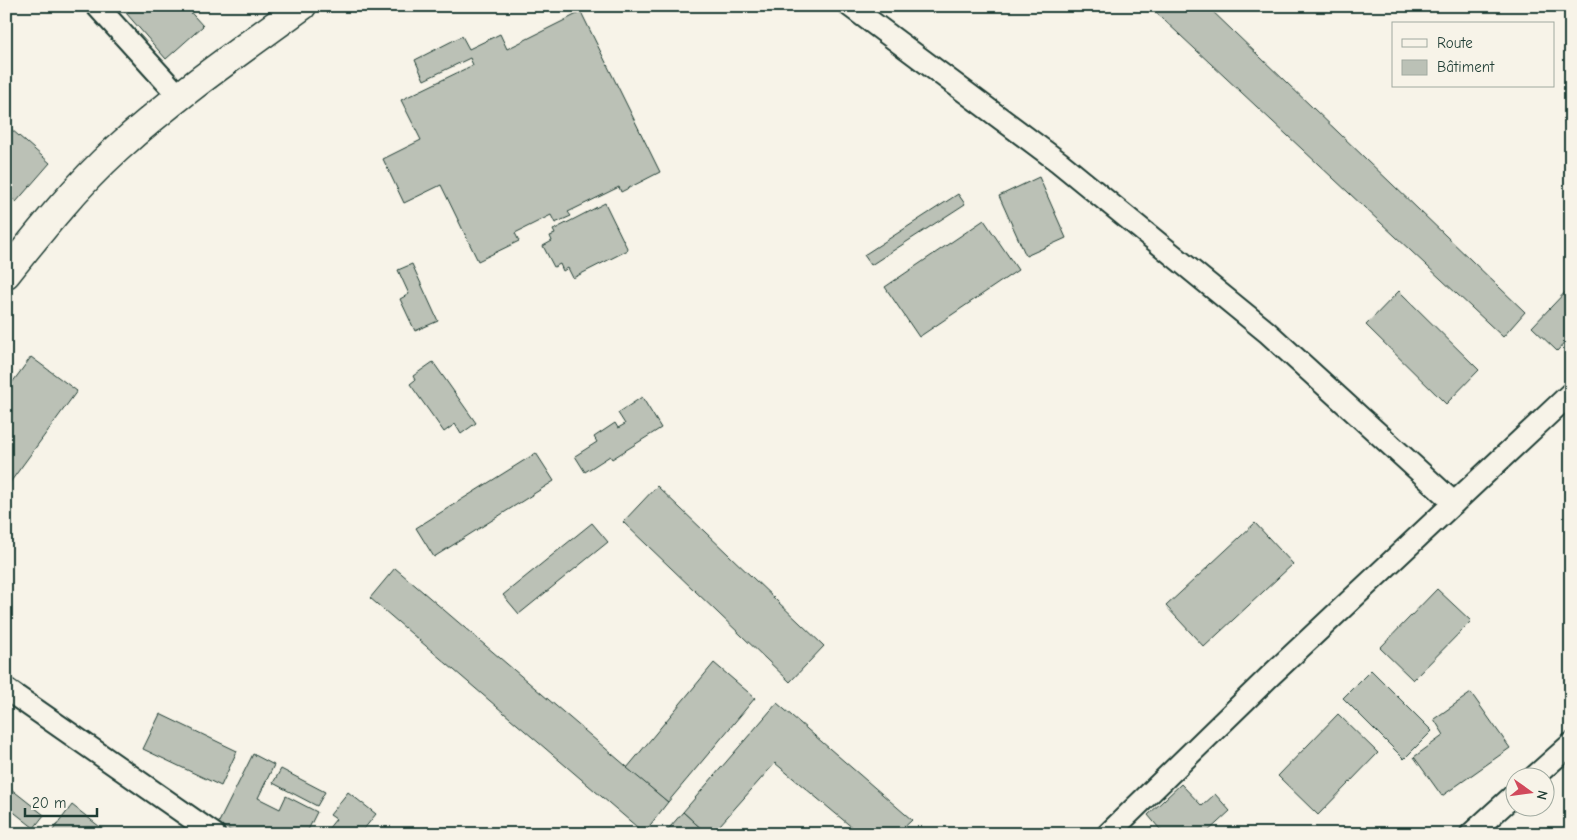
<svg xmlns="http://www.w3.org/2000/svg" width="1577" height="840" font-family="'Comic Neue',sans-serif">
<rect width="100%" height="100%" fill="#f7f3e8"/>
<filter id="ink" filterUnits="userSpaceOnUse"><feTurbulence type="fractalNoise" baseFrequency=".02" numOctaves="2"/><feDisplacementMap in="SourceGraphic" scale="10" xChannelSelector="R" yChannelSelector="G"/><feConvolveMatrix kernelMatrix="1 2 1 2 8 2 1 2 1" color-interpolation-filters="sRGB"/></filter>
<g filter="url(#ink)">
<g fill="#bbc1b6" stroke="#1f3d34">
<path d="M120,6H185L203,26L166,59Z"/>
<path d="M1149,6H1207L1525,312L1503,337Z"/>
<path d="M581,12L660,172L621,192L619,187L568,212L571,216L555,223L551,215L515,233L519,241L478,261L441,185L404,203L383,159L421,140L401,100L473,65L470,58L424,80L415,60L462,36L469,49L500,34L507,49Z"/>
<path d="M11,129L50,163L16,202L6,193V134Z"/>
<path d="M1039,177L1066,238L1026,256L999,196Z"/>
<path d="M958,194L965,204L871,265L864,255Z"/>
<path d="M605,203L628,250L573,278L568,268L563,271L560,264L554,267L543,246L552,241L550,236L555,234L553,230Z"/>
<path d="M984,220L1018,270L919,337L885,287Z"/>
<path d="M412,264L438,321L415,331L400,299L409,294L398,270Z"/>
<path d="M1571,286V336L1557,351L1532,327Z"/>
<path d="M1399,291L1479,370L1446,404L1366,325Z"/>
<path d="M31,357L77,391L6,488V391Z"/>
<path d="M433,362L476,423L461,434L455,424L444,432L410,384L415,380L413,376Z"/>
<path d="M642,397L661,428L612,459L610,456L585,472L575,456L597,442L594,437L615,423L618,428L625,424L618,413Z"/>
<path d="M536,453L554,481L434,557L416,528Z"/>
<path d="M657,486L824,646L790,682L623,522Z"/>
<path d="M592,523L608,542L519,614L503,595Z"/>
<path d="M1255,523L1293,564L1204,647L1166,606Z"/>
<path d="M395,568L668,802L644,833L370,598Z"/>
<path d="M1437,589L1471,621L1413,680L1380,648Z"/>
<path d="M714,663L755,698L668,802L627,768Z"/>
<path d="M1371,670L1432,731L1404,759L1343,698Z"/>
<path d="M1471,693L1510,748L1442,796L1414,757L1444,735L1434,719Z"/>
<path d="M777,703L912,820L897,834H860L775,763L712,834H707L683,812Z"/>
<path d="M160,714L237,751L221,786L143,749Z"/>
<path d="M1338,714L1378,753L1318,815L1278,776Z"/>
<path d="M253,754L274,765L258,798L280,809L286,796L317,812L306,834H238L218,824Z"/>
<path d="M281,769L325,792L317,806L273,783Z"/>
<path d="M1181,784L1202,806L1215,794L1230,811L1205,834H1164L1148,815Z"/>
<path d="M6,785L44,815L34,828L6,806Z"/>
<path d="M348,792L376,814L360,834H324L336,819L330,815Z"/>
<path d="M72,805L109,834H59L53,830Z"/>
<path d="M683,812L707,834H664Z"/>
</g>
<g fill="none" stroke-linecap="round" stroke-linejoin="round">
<defs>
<g id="minor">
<path d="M97,6L179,96"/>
<path d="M850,6L1059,162L1267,332L1454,503"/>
<path d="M6,689L214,834"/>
<path d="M1533,778L1571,744"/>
<path d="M1108,834L1270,676L1571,393"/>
<path d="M1471,834L1514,795"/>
</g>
<path id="tertiary" d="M6,274C41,230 76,186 118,148C175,96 239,52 302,6"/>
</defs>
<use href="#minor" stroke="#1f3d34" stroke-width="25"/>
<use href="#tertiary" stroke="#1f3d34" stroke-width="31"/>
<use href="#minor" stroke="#f7f3e8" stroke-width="21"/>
<use href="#tertiary" stroke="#f7f3e8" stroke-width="28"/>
</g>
</g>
<rect width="1577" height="840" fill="none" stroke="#f7f3e8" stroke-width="25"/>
<rect x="12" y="12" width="1552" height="815" fill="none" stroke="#1f3d34" stroke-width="2" filter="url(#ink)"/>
<rect x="1392" y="22" width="162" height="65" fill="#f7f3e8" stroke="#a1aaa0"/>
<rect x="1402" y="39" width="25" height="8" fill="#f7f3e8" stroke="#a1aaa0"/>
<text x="1437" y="48" font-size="15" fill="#1f3d34">Route</text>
<rect x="1402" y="60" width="25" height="15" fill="#bbc1b6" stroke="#a1aaa0"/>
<text x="1437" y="72" font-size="15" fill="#1f3d34">Bâtiment</text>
<g transform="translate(1530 792) rotate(104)"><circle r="24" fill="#f7f3e8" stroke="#a1aaa0"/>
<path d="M0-4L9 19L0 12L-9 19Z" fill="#d1495b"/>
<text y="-8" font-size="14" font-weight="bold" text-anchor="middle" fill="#1f3d34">N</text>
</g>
<path d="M25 808v8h72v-8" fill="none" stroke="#1f3d34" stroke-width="2.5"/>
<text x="32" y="808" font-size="15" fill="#1f3d34" stroke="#f7f3e8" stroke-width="4" paint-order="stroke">20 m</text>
</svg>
